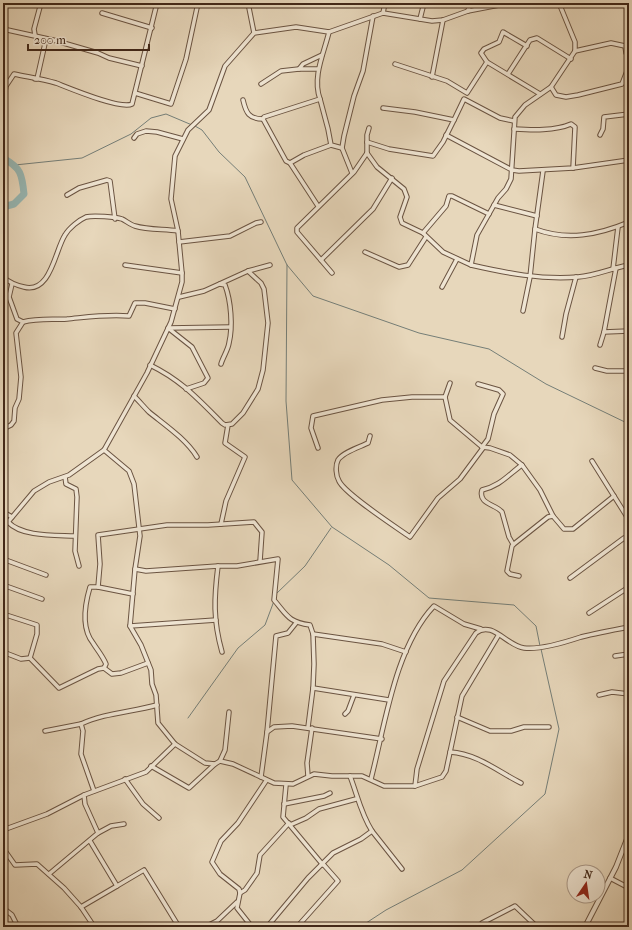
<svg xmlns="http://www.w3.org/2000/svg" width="632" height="930" font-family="'IM FELL French Canon',serif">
<rect width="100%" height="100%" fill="#e7d7bb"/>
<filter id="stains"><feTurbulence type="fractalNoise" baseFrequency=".005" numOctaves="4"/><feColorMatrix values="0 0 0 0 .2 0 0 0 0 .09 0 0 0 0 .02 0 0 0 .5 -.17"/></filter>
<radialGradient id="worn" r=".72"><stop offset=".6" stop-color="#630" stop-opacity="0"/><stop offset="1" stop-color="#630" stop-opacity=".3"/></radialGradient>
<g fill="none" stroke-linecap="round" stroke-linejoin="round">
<g stroke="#757e77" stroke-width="1">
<path d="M195,126L202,130L219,152L245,177L287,265L313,296L419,333L489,349L546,384L629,424"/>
<path d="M15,165L82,158L131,134L151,118L166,114L192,125"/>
<path d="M287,265L286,401L292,480L332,527L389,565L429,598L514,605L536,626L540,646"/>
<path d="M276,594L305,566L331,528"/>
<path d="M188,718L238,648L265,625L274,601"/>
<path d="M360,927L386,910L462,870L545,794L559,729L541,649"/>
</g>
<path stroke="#97b8b5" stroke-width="7" d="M3,158C21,168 22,174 24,194L14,204L3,207"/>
<defs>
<g id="minor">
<path d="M248,3L254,33"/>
<path d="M468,11L470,3"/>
<path d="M102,13L152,28"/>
<path d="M383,13L385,3"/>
<path d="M420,19L424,3"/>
<path d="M3,29L53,40L98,53L109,58L142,66"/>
<path d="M329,32C324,53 312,77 320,99L264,117L263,119L286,161L290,163L304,155L331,145"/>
<path d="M35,35L34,29L41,3"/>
<path d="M625,46L626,53L629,56"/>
<path d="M575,51L611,43L625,46L629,42"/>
<path d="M487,62L481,53L484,49L499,42L503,32L527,46"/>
<path d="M395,64L447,81L467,93L487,62L540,94"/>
<path d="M318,69H299L303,64L322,55"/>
<path d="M508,74L530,40L537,38L571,59"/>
<path d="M432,77L443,20"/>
<path d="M35,79H37L46,39"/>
<path d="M261,84L281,71L299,69"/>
<path d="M551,87L556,95L566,97L578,95L622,84L629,66"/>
<path d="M135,93L171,104L186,59L198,3"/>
<path d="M320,99L328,129L331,145L342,148"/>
<path d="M243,100C246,113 249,119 263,119"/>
<path d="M3,102L6,86L14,74C28,77 42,79 56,83C69,88 121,110 132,104L157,3"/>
<path d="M3,118V119"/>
<path d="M454,120L464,99L500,118L514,121"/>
<path d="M514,129C532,130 555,131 571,124L575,127L573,168"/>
<path d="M446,135L512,170L519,171L573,168L629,160"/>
<path d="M600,135L603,129L604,117L629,114"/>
<path d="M134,138L137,134L146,131L157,132L183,139"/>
<path d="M367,142L389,149L433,156L443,142L454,120L415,112L383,108"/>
<path d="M367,153L377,167L404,189L407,197L400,217L402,223L423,233L443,252L471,265L477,235L498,198L506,189L511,179L515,117L525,105L551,87L575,51V42L559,3"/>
<path d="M290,163L318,206"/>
<path d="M543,171L535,229C567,241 598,235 629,222"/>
<path d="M352,173L342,148L344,136L354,96L363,71L373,16"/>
<path d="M67,195L79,188L107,180L110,181L115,219"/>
<path d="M494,205L537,216"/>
<path d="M423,233L446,206L449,196H452L489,214"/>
<path d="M179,242L230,236L256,223L261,222"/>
<path d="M365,252L399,267L408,265L426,237"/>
<path d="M321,260L373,209L392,178"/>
<path d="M125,265L182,273"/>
<path d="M471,265C506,273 541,280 578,277C595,276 612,268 629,265"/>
<path d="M616,268L604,332L629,331"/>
<path d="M613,269L618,227"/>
<path d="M332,273L297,232V228L354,172L367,153V135L369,128"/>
<path d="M3,277C10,283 15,285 24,287C51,294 55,250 65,235C69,228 79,220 86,217C93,215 116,217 122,219C126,221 131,225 135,226C148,230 164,229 178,231"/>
<path d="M12,284L9,297L17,319L23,322C38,318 52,320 67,319C88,317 108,314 129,316L135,303H145L175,309"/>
<path d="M220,284L225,285C231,301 233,326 229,343C228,350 223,357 221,364"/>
<path d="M442,287L457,259"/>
<path d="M179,297L204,291L248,271L270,265"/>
<path d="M523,311L530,277L535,229"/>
<path d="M562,337L566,314L576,277"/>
<path d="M600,345L604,332"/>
<path d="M150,365C181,380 198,399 222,423L225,425L232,424L243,413L258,389L263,370L268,323L264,289L261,283L248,271"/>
<path d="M595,368L607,371H629"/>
<path d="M450,383L445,397L450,420L482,447"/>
<path d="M478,384L499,390L503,394L494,414L488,439L482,447L490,448L510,455L522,465L540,490L553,516"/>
<path d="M186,389L204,383L208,378L192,347L168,328L230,327"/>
<path d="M134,396C139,401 144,407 149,412C165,425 186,439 197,457"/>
<path d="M3,429L11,425L14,421L15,408L19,399L21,377L16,333L23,322"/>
<path d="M370,436L368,443C360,447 343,452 338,460C335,466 336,476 339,481C345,494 396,527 410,537L438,498L460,479L483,448"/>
<path d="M318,448L311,428L313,416L382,400L412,397H445"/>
<path d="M104,450L129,471L134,484L140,536L135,569L130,626L141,645L151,670L152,684L156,695L158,723L175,744L205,763L215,764L220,761L233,764L274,783L293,784L314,774L332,776H362L384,786H415L417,769L444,681L476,633C492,620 507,646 524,648C540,650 566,642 581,637C597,633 613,630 629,627"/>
<path d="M592,461L629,520"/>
<path d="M65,477L66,484L76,489L77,497L75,551L79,566"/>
<path d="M3,512L12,517"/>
<path d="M8,522C22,537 55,535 75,536"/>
<path d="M221,524L226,501L245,457L225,443L228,425"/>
<path d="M3,528L34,491L49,482L69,475L104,450L147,373L171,322L182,282V273L178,231L171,199L175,156L188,130L209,110L225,66L254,33L296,27L329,32L383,13L432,21L443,20L468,11L510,3"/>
<path d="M513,544L509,537L502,512C495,504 478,504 482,490C500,486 508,475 522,465"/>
<path d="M3,559L46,575"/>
<path d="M218,566H237L278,559L274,600C287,615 288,622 310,625L313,634L314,664L313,688L308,727"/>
<path d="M135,569L146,571L218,566C214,598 213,620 222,652"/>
<path d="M519,576L510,574L507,571L512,546L514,544L548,517L553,516L564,529H573L614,496"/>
<path d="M570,578L624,538L629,537"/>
<path d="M3,585L42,599"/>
<path d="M98,587H90C85,604 81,628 93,643C98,651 102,655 106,664L104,668"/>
<path d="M133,594L98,587L100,564L98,535L167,525H208L254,522L262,532L260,561"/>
<path d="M589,613L629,587"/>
<path d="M3,614L37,625V634L30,658L59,688L98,669L104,668L112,674L121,673L148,663"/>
<path d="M130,626L216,620"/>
<path d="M313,634L382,644L406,652"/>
<path d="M3,652L21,659L30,658"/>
<path d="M615,656L629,654"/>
<path d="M313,688L389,700"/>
<path d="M599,695L612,692L629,694"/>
<path d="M345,714L348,711L354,695"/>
<path d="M457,717L490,731H511L524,727H549"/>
<path d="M45,731L81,724"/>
<path d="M267,732L276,636L288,633L296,623"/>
<path d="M450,752C478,754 497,771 521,783"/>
<path d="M220,761L225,750L229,712"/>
<path d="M151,766L189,788L215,764"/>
<path d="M308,776L307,763L312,728"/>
<path d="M261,777L267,732L274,727L292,726L382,739"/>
<path d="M125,779L143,804L159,818"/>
<path d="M371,779C385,725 395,647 434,606L464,624L481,629"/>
<path d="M286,785L283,817L323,865"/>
<path d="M415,786L442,777L446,771L462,696L498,636"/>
<path d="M94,791L81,754L83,731L81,724C104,713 132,712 157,705"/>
<path d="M284,804L324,796L330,793"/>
<path d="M290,825L306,818L319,809L356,799"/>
<path d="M3,830L47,814L84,795"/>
<path d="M372,831L402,869"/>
<path d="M98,833L111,826L124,824"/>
<path d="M90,841L117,886L144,870L179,927"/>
<path d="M3,848L15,865L37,864L64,888L81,907L93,925L101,927"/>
<path d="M49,874L98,833L85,804L84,795L146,772L175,744"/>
<path d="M610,878L629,888"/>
<path d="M240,893L245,890L257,873L260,855L289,823"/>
<path d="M81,907L117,886"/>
<path d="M3,908L12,915L18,927"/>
<path d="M482,923L515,906L536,926L547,927"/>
<path d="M205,927L217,921L237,902"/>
<path d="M252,927L237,908L240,893L239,889L220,874L212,862L221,841L238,823L266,781"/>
<path d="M267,927L308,878L333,853L361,839L372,831C361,814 357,794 350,776"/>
<path d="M297,927L338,881L323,864"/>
<path d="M499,927H500"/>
</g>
<path id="tertiary" d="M585,927L616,867L629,834"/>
</defs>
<use href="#minor" stroke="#6b5442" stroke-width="5.5"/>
<use href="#tertiary" stroke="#6b5442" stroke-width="6"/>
<use href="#minor" stroke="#efe5d3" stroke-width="3.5"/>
<use href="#tertiary" stroke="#efe5d3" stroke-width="4"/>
</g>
<rect width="632" height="930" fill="none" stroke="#e7d7bb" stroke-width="16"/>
<rect x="4" y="4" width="624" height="922" fill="none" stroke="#422819" stroke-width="2"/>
<rect x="8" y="8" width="616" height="914" fill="none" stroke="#422819"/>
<g transform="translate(586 884) rotate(13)"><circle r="19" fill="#efe5d3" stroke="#aa9989"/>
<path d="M0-3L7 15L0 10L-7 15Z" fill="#8f2418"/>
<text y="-6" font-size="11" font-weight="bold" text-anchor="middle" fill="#422819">N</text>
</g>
<path d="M28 44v6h121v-6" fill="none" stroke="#422819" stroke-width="2"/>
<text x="34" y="44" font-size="12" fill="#422819" stroke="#efe5d3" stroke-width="3" paint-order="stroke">200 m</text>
<rect width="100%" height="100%" filter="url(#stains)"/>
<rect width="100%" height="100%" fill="url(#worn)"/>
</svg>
